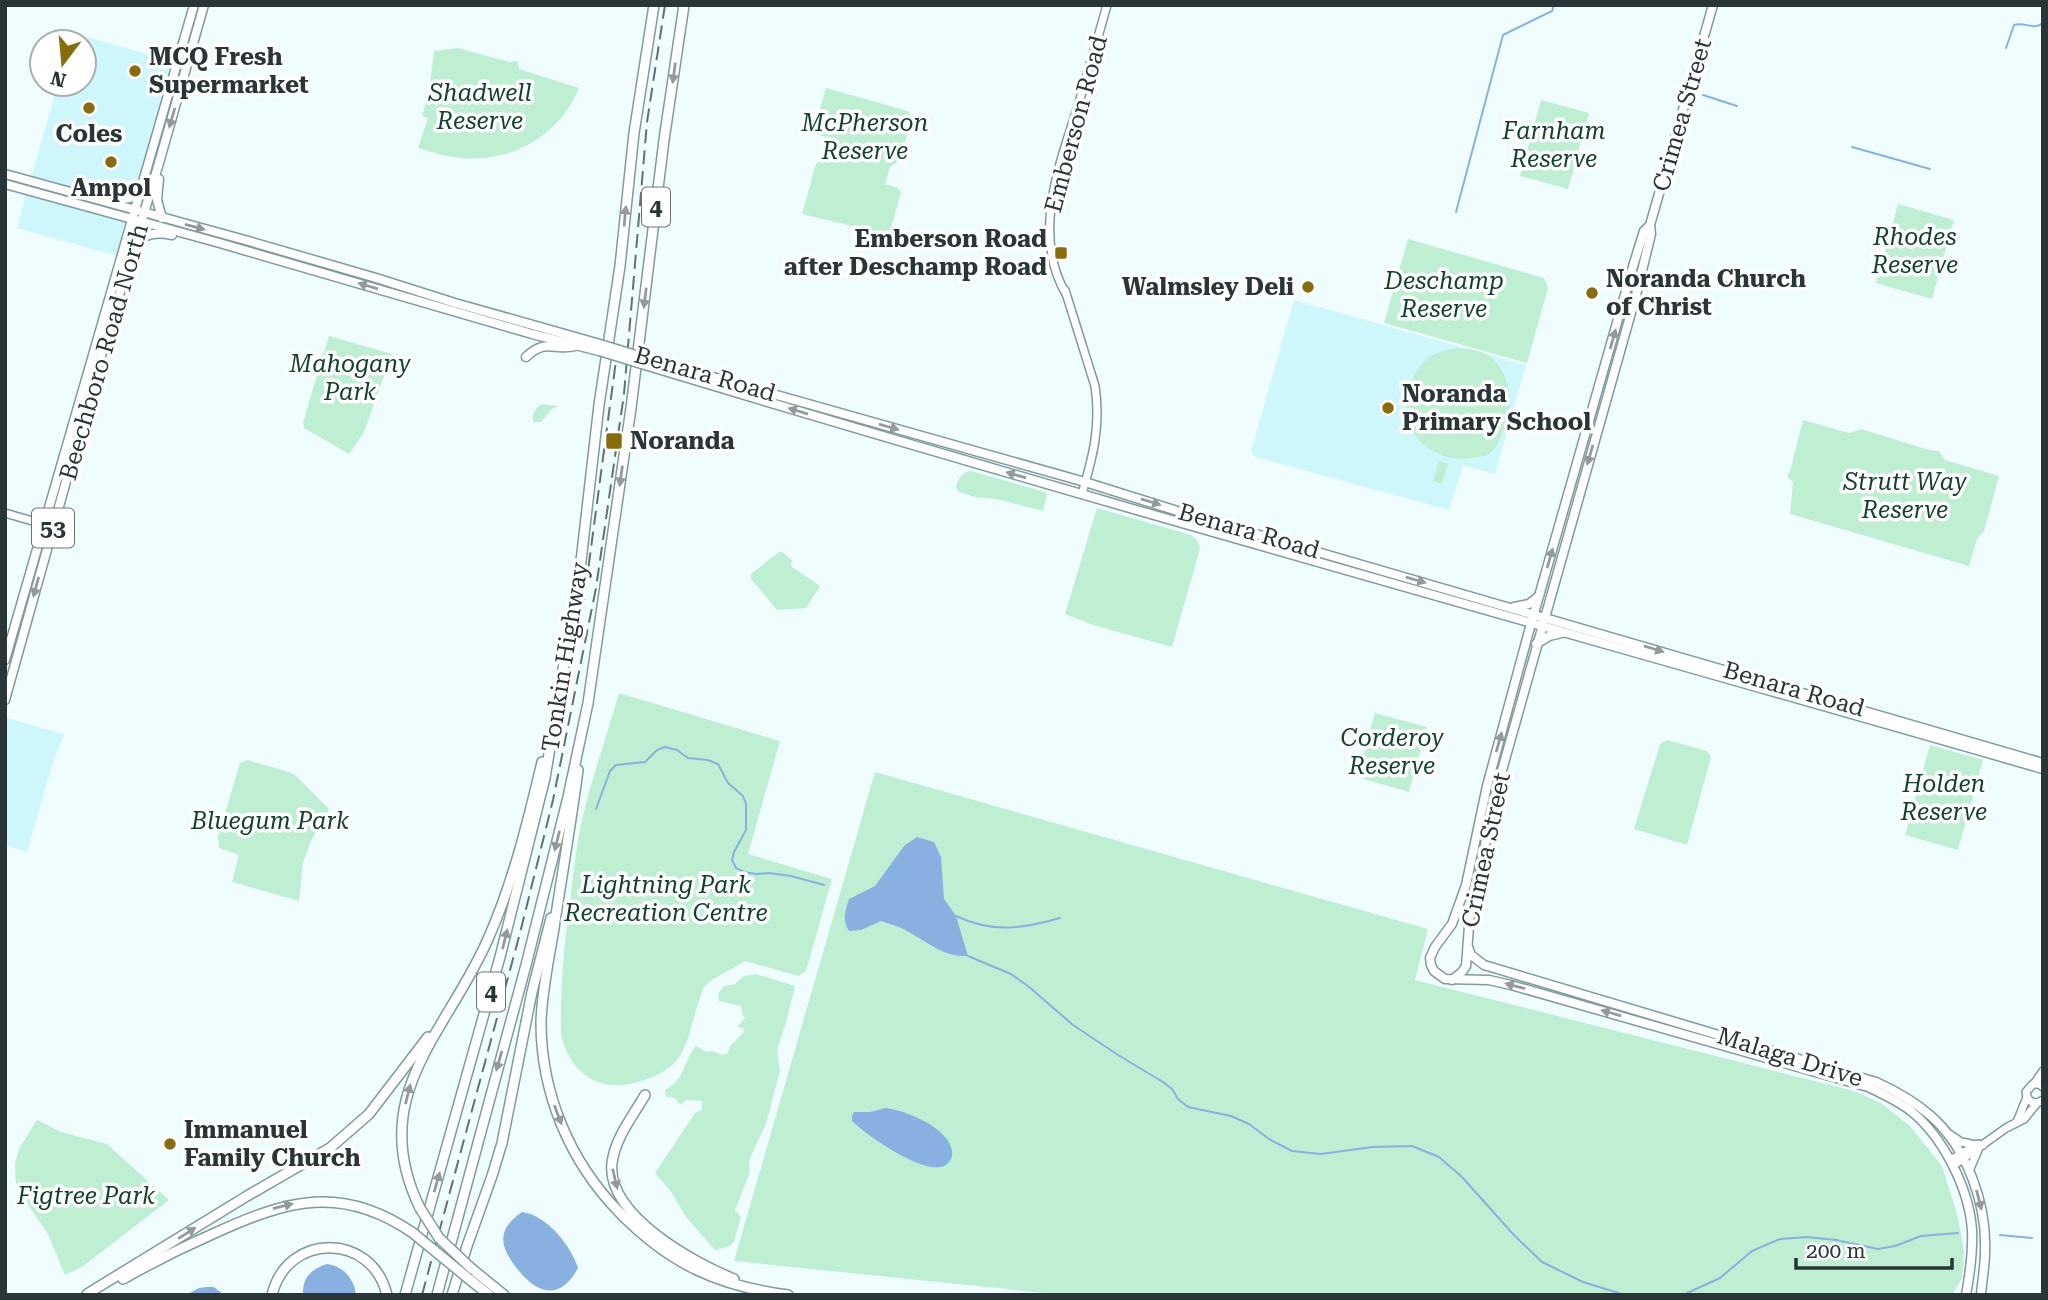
<svg xmlns="http://www.w3.org/2000/svg" width="2048" height="1300" font-family="'Roboto Serif',serif">
<rect width="100%" height="100%" fill="#f0fdfe"/>
<g fill="#cef7fc">
<path d="M73,33L178,63L140,193L106,198L66,187H50L30,181L58,84H84V42H70Z"/>
<path d="M27,190L132,220L121,257L17,228Z"/>
<path d="M1294,300L1526,365L1495,474L1463,465L1449,510L1255,457L1251,451Z"/>
<path d="M7,718L64,734L53,762L27,852L5,845Z"/>
</g>
<g fill="#beefd3">
<path d="M458,48L509,62L518,61L519,69L579,88C560,135 512,163 461,158C446,157 432,152 418,148L428,118L422,116L429,91L434,51Z"/>
<path d="M826,88L908,111L912,117L900,160L890,167L885,184L898,188L901,193L889,235L802,214L816,164L825,156L828,142L823,136L817,135L814,129Z"/>
<path d="M1541,100L1589,113L1568,189L1520,176Z"/>
<path d="M1898,204L1954,220L1932,299L1876,283Z"/>
<path d="M1408,239L1544,278L1548,288L1527,363L1384,323Z"/>
<path d="M329,336L392,354L364,432L349,454L304,428L303,422Z"/>
<path d="M1456,348C1467,349 1484,350 1492,358C1502,367 1508,382 1510,396C1512,409 1501,447 1489,454C1486,456 1482,456 1478,457C1454,463 1427,454 1413,432C1399,411 1408,375 1427,359C1436,352 1446,350 1456,348Z"/>
<path d="M542,404L558,406L552,409L541,422H534C530,416 536,407 542,404Z"/>
<path d="M1803,420L1849,433L1861,429L1929,450L1939,451L1945,460L1999,476L1984,531L1977,539L1969,566L1790,514L1793,482L1787,476L1790,471Z"/>
<path d="M1439,461L1448,464L1442,484L1433,481Z"/>
<path d="M971,471L1045,492L1047,495L1043,511L997,499L975,497L959,492L956,487L959,479L965,472Z"/>
<path d="M1097,508L1191,535L1198,541L1200,549L1172,647L1093,625L1065,614Z"/>
<path d="M779,552H782L792,560L791,566L820,586L806,608L777,610L751,579V574Z"/>
<path d="M619,693L780,741L748,854L832,879L806,971L798,976L745,961L710,981L704,987C683,1039 695,1070 629,1084C596,1091 570,1070 562,1038C560,1028 561,1017 561,1006C562,979 563,954 567,927C572,890 575,846 584,811C594,771 608,732 619,693Z"/>
<path d="M1375,713L1427,727L1409,792L1357,777Z"/>
<path d="M1667,740L1707,751L1711,757L1687,845L1634,829L1660,744Z"/>
<path d="M1930,745L1983,760L1958,850L1905,835Z"/>
<path d="M247,760L289,772L295,775L328,808L329,810L311,841L303,863L299,901L232,882L239,855L219,848L218,837L240,763Z"/>
<path d="M875,772L1428,929L1415,980L1854,1091L1881,1103L1910,1126L1942,1166L1958,1217L1964,1251L1962,1278L1952,1295H1063L734,1261Z"/>
<path d="M756,974L795,986L786,1023L777,1050L780,1071L766,1124L749,1160L750,1172L735,1210L741,1217L734,1242L730,1246L715,1250L686,1217L672,1193L655,1173L695,1113L702,1110V1101L687,1100L680,1105L675,1098L666,1097L665,1090C686,1079 683,1061 696,1046L707,1052L712,1051L723,1055L728,1053L730,1046L744,1032L743,1028L737,1027L745,1018L742,1014L741,1006L719,1001L718,994L724,986L735,984L744,976Z"/>
<path d="M37,1120L61,1132L107,1144L169,1200L82,1267L65,1275L48,1234L16,1187L15,1163L19,1149Z"/>
</g>
<g fill="#88b1e2">
<path d="M917,837L934,842L941,857L944,899L956,916L968,956C942,957 928,942 907,931C899,926 889,924 881,921L861,930L849,931C842,920 845,911 849,899L875,886L904,846Z"/>
<path d="M886,1108C907,1111 947,1127 952,1150C953,1156 951,1161 946,1165C927,1178 866,1135 852,1121V1116L854,1112H870Z"/>
<path d="M522,1212C547,1215 571,1246 578,1268C561,1299 540,1296 519,1271C501,1249 494,1231 522,1212Z"/>
<path d="M327,1264C343,1266 354,1278 356,1295H303C302,1278 311,1269 327,1264Z"/>
<path d="M206,1287H214L224,1295H186L199,1288Z"/>
</g>
<g fill="none" stroke-linecap="round" stroke-linejoin="round">
<g stroke="#88b1e2" stroke-width="2">
<path d="M2006,48L2014,25C2024,21 2034,31 2043,23"/>
<path d="M1703,95L1737,106"/>
<path d="M1852,147L1930,169"/>
<path d="M1456,212L1503,35L1552,11L1554,5"/>
<path d="M596,809L610,771L616,765L645,762L657,750L665,747L677,750L688,758L708,760L718,764L728,783L743,796L746,804V830L734,852L732,860L736,868L744,872L756,874L769,873L791,876L824,885"/>
<path d="M956,916C992,933 1022,929 1060,918"/>
<path d="M968,956L1011,974L1028,986L1073,1025L1118,1055L1163,1082L1172,1089L1178,1099L1188,1107L1231,1116L1249,1124L1269,1139L1292,1151L1321,1154L1372,1147L1412,1146L1439,1157L1462,1177L1513,1234L1542,1262L1583,1282L1625,1295"/>
<path d="M2000,1235L2032,1238"/>
<path d="M1683,1295L1720,1278L1752,1251L1780,1239L1807,1237L1836,1240L1878,1249L1895,1246L1921,1236L1958,1233"/>
</g>
<defs>
<g id="secondary">
<path d="M1065,290L1095,386C1101,426 1093,456 1082,494"/>
<path d="M1066,294C1031,234 1060,163 1079,103C1088,70 1098,38 1107,5"/>
<path d="M5,513L53,527"/>
<path d="M2034,1084L2043,1071"/>
<path d="M2043,1087L2039,1084H2033L2026,1092C2027,1102 2035,1106 2043,1100"/>
<path d="M2017,1122L2027,1097"/>
<path d="M1949,1134L1961,1142L1976,1145"/>
<path d="M1950,1160L1978,1144L1983,1145"/>
<path d="M1953,1166L2006,1128L2024,1119L2037,1103"/>
<path d="M1969,1171L1978,1150"/>
</g>
<g id="primary">
<path d="M5,174L245,240L376,278L455,303L600,344"/>
<path d="M159,179L157,200L162,218"/>
<path d="M5,184L216,242L532,334L599,351"/>
<path d="M104,198C116,199 131,201 140,193"/>
<path d="M1650,225L1644,231L1634,263L1529,631L1487,786L1466,885L1452,924L1435,947L1430,958L1431,965L1434,971L1445,979L1489,980L1511,985L1868,1087C1883,1094 1898,1101 1911,1111C1943,1137 1969,1188 1972,1230C1973,1251 1970,1273 1966,1295"/>
<path d="M136,242C147,233 158,232 172,235"/>
<path d="M526,357C546,338 552,351 575,346"/>
<path d="M649,359L1085,482L1187,514L2043,763"/>
<path d="M648,366C1111,506 1578,635 2043,769"/>
<path d="M1514,607L1529,604L1539,596"/>
<path d="M1536,644L1549,636L1562,633"/>
<path d="M5,660L194,5"/>
<path d="M5,700L101,356L159,163L204,5"/>
<path d="M1468,947L1471,955L1484,965L1876,1082C1896,1091 1915,1102 1931,1116C1967,1148 1987,1204 1985,1252C1985,1266 1982,1281 1981,1295"/>
<path d="M1452,980L1462,972L1466,966L1470,913L1480,873L1491,812L1499,781L1636,295L1651,234L1650,225L1713,5"/>
</g>
<g id="highway">
<path d="M578,770C571,823 562,875 554,928C549,959 542,990 541,1022C541,1094 570,1162 620,1213C670,1264 718,1286 788,1295"/>
<path d="M645,1095C633,1116 615,1138 612,1163C606,1215 694,1263 734,1279"/>
<path d="M420,1208C365,1096 447,1033 488,939C513,883 528,821 542,762"/>
<path d="M472,1269L504,1295"/>
<path d="M123,1279C153,1262 183,1247 215,1233C287,1200 342,1184 413,1233"/>
<path d="M469,1279L489,1295"/>
<path d="M87,1294L247,1196L330,1148L369,1114L428,1037"/>
<path d="M272,1295C287,1232 372,1232 387,1295"/>
<path d="M405,1295L500,957L545,778L581,561L599,405L620,266L634,133L654,5"/>
<path d="M437,1295L526,965L568,797L588,703L631,408L664,140L684,5"/>
<path d="M452,1295L467,1246L492,1176L502,1143L532,992L551,918"/>
</g>
</defs>
<use href="#secondary" stroke="#7e9b9f" stroke-width="10"/>
<use href="#primary" stroke="#7e9b9f" stroke-width="11"/>
<use href="#highway" stroke="#7e9b9f" stroke-width="12"/>
<use href="#secondary" stroke="#fff" stroke-width="7"/>
<use href="#primary" stroke="#fff" stroke-width="8"/>
<use href="#highway" stroke="#fff" stroke-width="9"/>
<g stroke="#647072" stroke-width="2" stroke-dasharray="14 7" stroke-linecap="butt">
<path d="M583,608L619,338"/>
<path d="M422,1295L520,933L553,800L596,588L624,394L647,122L665,5"/>
</g>
<defs>
<g id="primary-bridge">
<path d="M600,344L649,359"/>
<path d="M599,351L648,366"/>
</g>
<g id="highway-bridge">
<path d="M420,1208L439,1238L472,1269"/>
<path d="M413,1233L469,1279"/>
</g>
</defs>
<use href="#primary-bridge" stroke="#7e9b9f" stroke-width="11" stroke-linecap="butt"/>
<use href="#highway-bridge" stroke="#7e9b9f" stroke-width="12" stroke-linecap="butt"/>
<use href="#primary-bridge" stroke="#fff" stroke-width="8"/>
<use href="#highway-bridge" stroke="#fff" stroke-width="9"/>
</g>
<defs><path id="oneway-solid" d="M-6-.8H1V-3.2L6.5 0L1 3.2V.8H-6Z" transform="scale(1.75)"/></defs>
<g fill="#949a9b">
<use href="#oneway-solid" transform="translate(674 73) rotate(98)"/>
<use href="#oneway-solid" transform="translate(172 118) rotate(106)"/>
<use href="#oneway-solid" transform="translate(625 216) rotate(-85)"/>
<use href="#oneway-solid" transform="translate(195 227) rotate(15)"/>
<use href="#oneway-solid" transform="translate(368 286) rotate(-164)"/>
<use href="#oneway-solid" transform="translate(645 298) rotate(97)"/>
<use href="#oneway-solid" transform="translate(1613 339) rotate(-74)"/>
<use href="#oneway-solid" transform="translate(798 411) rotate(-163)"/>
<use href="#oneway-solid" transform="translate(889 427) rotate(16)"/>
<use href="#oneway-solid" transform="translate(1590 455) rotate(106)"/>
<use href="#oneway-solid" transform="translate(1016 475) rotate(-164)"/>
<use href="#oneway-solid" transform="translate(621 476) rotate(98)"/>
<use href="#oneway-solid" transform="translate(1151 502) rotate(17)"/>
<use href="#oneway-solid" transform="translate(1550 558) rotate(-74)"/>
<use href="#oneway-solid" transform="translate(1416 580) rotate(16)"/>
<use href="#oneway-solid" transform="translate(36 587) rotate(105)"/>
<use href="#oneway-solid" transform="translate(1654 649) rotate(17)"/>
<use href="#oneway-solid" transform="translate(1499 742) rotate(-74)"/>
<use href="#oneway-solid" transform="translate(557 841) rotate(104)"/>
<use href="#oneway-solid" transform="translate(505 939) rotate(-76)"/>
<use href="#oneway-solid" transform="translate(1515 986) rotate(-165)"/>
<use href="#oneway-solid" transform="translate(1611 1013) rotate(-164)"/>
<use href="#oneway-solid" transform="translate(499 1061) rotate(106)"/>
<use href="#oneway-solid" transform="translate(408 1094) rotate(-76)"/>
<use href="#oneway-solid" transform="translate(558 1115) rotate(69)"/>
<use href="#oneway-solid" transform="translate(615 1179) rotate(77)"/>
<use href="#oneway-solid" transform="translate(437 1182) rotate(-74)"/>
<use href="#oneway-solid" transform="translate(1979 1200) rotate(76)"/>
<use href="#oneway-solid" transform="translate(283 1206) rotate(-14)"/>
<use href="#oneway-solid" transform="translate(187 1233) rotate(-32)"/>
</g>
<g fill="#896d0c" stroke="#fff" stroke-width="2.5">
<circle cx="135" cy="71" r="7"/>
<circle cx="89" cy="108" r="7"/>
<circle cx="111" cy="162" r="7"/>
<rect x="1054" y="246" width="14" height="14" rx="3.5"/>
<circle cx="1308" cy="287" r="7"/>
<circle cx="1592" cy="293" r="7"/>
<circle cx="1388" cy="408" r="7"/>
<rect x="605" y="432" width="18" height="18" rx="3.5"/>
<circle cx="170" cy="1144" r="7"/>
</g>
<g text-anchor="middle" dominant-baseline="central" stroke-width="7" stroke-linejoin="round" paint-order="stroke">
<g fill="#fff" stroke="#697273" stroke-width="2">
<rect x="642" y="187.5" width="28" height="39" rx="5"/>
<rect x="32" y="508.5" width="42" height="39" rx="5"/>
<rect x="477" y="972.5" width="28" height="39" rx="5"/>
</g>
<g font-size="23" font-weight="bold" fill="#293537">
<text x="656" y="207">4</text>
<text x="53" y="528">53</text>
<text x="491" y="992">4</text>
</g>
<g font-size="24" font-weight="bold" fill="#293537" stroke="#fff" text-anchor="start">
<text x="149" y="57">MCQ Fresh<tspan x="149" dy="28">Supermarket</tspan></text>
<text x="89" y="134" text-anchor="middle">Coles</text>
<text x="111" y="188" text-anchor="middle">Ampol</text>
<text x="1047" y="239" text-anchor="end">Emberson Road<tspan x="1047" dy="28">after Deschamp Road</tspan></text>
<text x="1606" y="279">Noranda Church<tspan x="1606" dy="28">of Christ</tspan></text>
<text x="1294" y="287" text-anchor="end">Walmsley Deli</text>
<text x="1402" y="394">Noranda<tspan x="1402" dy="28">Primary School</tspan></text>
<text x="630" y="441">Noranda</text>
<text x="184" y="1130">Immanuel<tspan x="184" dy="28">Family Church</tspan></text>
</g>
<g font-size="24" font-style="italic" fill="#0f432c" stroke="#fff">
<text x="480" y="93">Shadwell<tspan x="480" dy="28">Reserve</tspan></text>
<text x="865" y="123">McPherson<tspan x="865" dy="28">Reserve</tspan></text>
<text x="1554" y="131">Farnham<tspan x="1554" dy="28">Reserve</tspan></text>
<text x="1915" y="237">Rhodes<tspan x="1915" dy="28">Reserve</tspan></text>
<text x="1444" y="281">Deschamp<tspan x="1444" dy="28">Reserve</tspan></text>
<text x="350" y="364">Mahogany<tspan x="350" dy="28">Park</tspan></text>
<text x="1905" y="482">Strutt Way<tspan x="1905" dy="28">Reserve</tspan></text>
<text x="1392" y="738">Corderoy<tspan x="1392" dy="28">Reserve</tspan></text>
<text x="1944" y="784">Holden<tspan x="1944" dy="28">Reserve</tspan></text>
<text x="270" y="821">Bluegum Park</text>
<text x="666" y="885">Lightning Park<tspan x="666" dy="28">Recreation Centre</tspan></text>
<text x="86" y="1196">Figtree Park</text>
</g>
<g font-size="24" fill="#293537" stroke="#fff">
<text transform="translate(1682 115) rotate(-74)">Crimea Street</text>
<text transform="translate(1076 124) rotate(-75)">Emberson Road</text>
<text transform="translate(104 352) rotate(-74)">Beechboro Road North</text>
<text transform="translate(705 374) rotate(16)">Benara Road</text>
<text transform="translate(1249 531) rotate(16)">Benara Road</text>
<text transform="translate(565 657) rotate(-81)">Tonkin Highway</text>
<text transform="translate(1794 689) rotate(16)">Benara Road</text>
<text transform="translate(1486 850) rotate(-78)">Crimea Street</text>
<text transform="translate(1790 1057) rotate(17)">Malaga Drive</text>
</g>
</g>
<rect width="2048" height="1300" fill="none" stroke="#293537" stroke-width="14"/>
<g transform="translate(63 63) rotate(196)"><circle r="33" fill="#ffffff" stroke="#a9aeaf" stroke-width="2"/>
<path d="M0-5L12 26L0 18L-12 26Z" fill="#896d0c"/>
<text y="-10" font-size="19" font-weight="bold" text-anchor="middle" fill="#293537">N</text>
</g>
<path d="M1796 1258v10h156v-10" fill="none" stroke="#293537" stroke-width="3.5"/>
<text x="1806" y="1258" font-size="21" fill="#293537" stroke="#ffffff" stroke-width="5" paint-order="stroke">200 m</text>
</svg>
